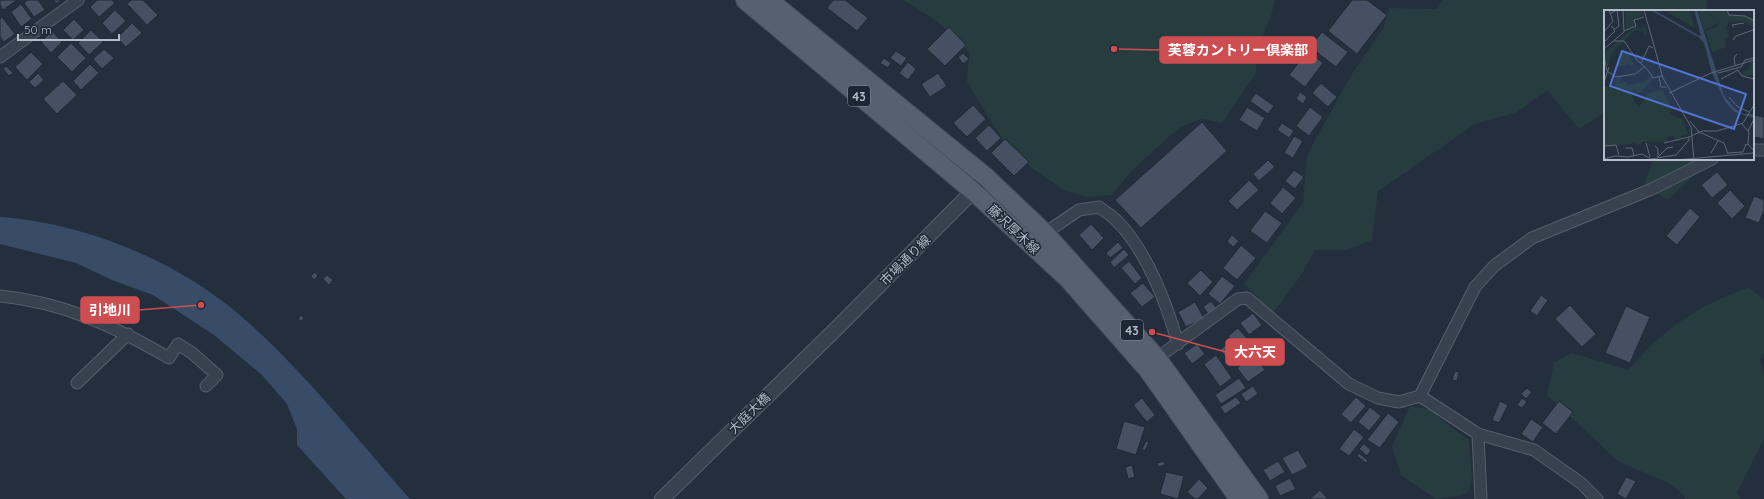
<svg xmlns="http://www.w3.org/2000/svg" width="1764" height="499" font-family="Quicksand,'Noto Sans JP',sans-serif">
<rect width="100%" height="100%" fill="#242f3e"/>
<g fill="#263c3f">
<path d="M903,0H1275L1271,16L1257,50L1256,73L1222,123L1202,119L1180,127L1131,171L1112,195L1086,197L1062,189L1010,152L967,82L969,52L936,20Z"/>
<path d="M1442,0H1707L1706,11H1605V113L1579,129L1547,90L1517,112L1475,124L1378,191L1372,240L1347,250H1315L1302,274L1273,313L1244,284L1303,203L1307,155L1350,77L1384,27L1389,8L1437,9Z"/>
<path d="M1653,159H1709L1708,162L1668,200L1644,185Z"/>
<path d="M1749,288L1764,300V352L1760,360L1764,375V439L1737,493L1741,499H1685V496L1667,482L1619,462L1547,395L1554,363L1572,353L1628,370C1639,359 1650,345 1663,335C1687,314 1719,297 1749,288Z"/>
<path d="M1410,406L1433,410L1439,418L1469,440L1472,478L1468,492L1460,496L1436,499L1401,475L1392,447Z"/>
</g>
<path fill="#394c67" d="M0,217C85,223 178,261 242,317C304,371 356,438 410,499H346L297,445V429L287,404L262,375L214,335L153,295L112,280L76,263L0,244Z"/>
<g fill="#455162" stroke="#1f2835">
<path d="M0,0H17L3,10L0,5Z"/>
<path d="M28,0H38L45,10L34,17L24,3Z"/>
<path d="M54,0H62L56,4Z"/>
<path d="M97,0H112L115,3L99,17L90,7Z"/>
<path d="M131,0H143L158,15L147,25L127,4Z"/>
<path d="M833,0H845L868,18L857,31L827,8Z"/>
<path d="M1352,0H1367L1387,15L1357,54L1328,31Z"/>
<path d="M21,4L32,19L21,27L11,12Z"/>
<path d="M115,10L126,21L112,34L102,23Z"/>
<path d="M2,17L15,34L4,42L0,37V19Z"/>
<path d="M74,19L84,30L73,40L63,30Z"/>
<path d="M132,23L142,33L126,47L117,38Z"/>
<path d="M949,27L966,45L945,66L927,49Z"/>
<path d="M91,30L103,42L89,55L78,43Z"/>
<path d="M52,31L62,42L51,53L41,42Z"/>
<path d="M1322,32L1348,52L1336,67L1310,47Z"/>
<path d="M71,43L86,58L72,72L57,57Z"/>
<path d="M104,49L114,58L102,69L93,59Z"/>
<path d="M896,51L907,58L901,66L890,58Z"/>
<path d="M1308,51L1323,63L1305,87L1289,75Z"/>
<path d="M31,52L43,64L27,80L15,67Z"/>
<path d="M963,53L969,59L963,64L958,57Z"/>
<path d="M884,58L891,63L888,68L880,63Z"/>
<path d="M908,62L916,69L908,80L899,73Z"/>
<path d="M90,64L99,73L81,90L73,81Z"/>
<path d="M6,66L13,73L9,76L3,69Z"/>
<path d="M38,73L44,80L35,88L29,82Z"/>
<path d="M938,73L947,86L930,97L921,84Z"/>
<path d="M63,81L77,95L57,114L43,99Z"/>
<path d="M1321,83L1337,97L1328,107L1312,93Z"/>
<path d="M1300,92L1307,97L1303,104L1296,99Z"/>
<path d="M1256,93L1274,106L1268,114L1250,101Z"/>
<path d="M973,105L986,119L967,137L953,123Z"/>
<path d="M1247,107L1265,118L1257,131L1239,120Z"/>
<path d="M1310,107L1323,117L1309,136L1296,126Z"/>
<path d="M1755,115L1764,117V139L1753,137Z"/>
<path d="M1202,122L1227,151L1141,228L1115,200Z"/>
<path d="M1282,123L1294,131L1289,138L1277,130Z"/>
<path d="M989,125L1001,138L987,151L975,138Z"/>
<path d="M1294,136L1303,141L1293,158L1284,153Z"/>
<path d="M1005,139L1029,162L1014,176L991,153Z"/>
<path d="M1268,160L1275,167L1259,181L1253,174Z"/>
<path d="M1294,170L1304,177L1295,189L1285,181Z"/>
<path d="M1717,172L1728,185L1712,198L1701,185Z"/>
<path d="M1249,180L1259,190L1237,210L1228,201Z"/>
<path d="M1283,187L1296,198L1282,214L1270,203Z"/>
<path d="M1730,190L1745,206L1732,219L1717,203Z"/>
<path d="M1754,196L1764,200V210L1759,223L1745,218Z"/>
<path d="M1690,208L1700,217L1677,245L1666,236Z"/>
<path d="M1265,211L1282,223L1267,243L1250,231Z"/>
<path d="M1091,224L1104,238L1092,250L1079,235Z"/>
<path d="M1232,235L1239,241L1233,247L1227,241Z"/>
<path d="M1118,242L1123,248L1110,258L1106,253Z"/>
<path d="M1241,245L1256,258L1237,280L1223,268Z"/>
<path d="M1124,249L1129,255L1114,268L1110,262Z"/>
<path d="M1129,261L1142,278L1135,284L1121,268Z"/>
<path d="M1201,270L1213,282L1200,296L1187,283Z"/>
<path d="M315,272L318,276L314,280L311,276Z"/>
<path d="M327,275L333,280L329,285L323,279Z"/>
<path d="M1222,276L1235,286L1220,304L1208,294Z"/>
<path d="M1143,283L1155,297L1142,307L1130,293Z"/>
<path d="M1541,295L1548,300L1537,316L1530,311Z"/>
<path d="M1211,301L1218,310L1210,316L1203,307Z"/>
<path d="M1195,302L1204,318L1186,327L1178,312Z"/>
<path d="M1570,305L1596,334L1582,347L1555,319Z"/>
<path d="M1626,306L1650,317L1630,363L1605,353Z"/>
<path d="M1253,313L1262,325L1249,335L1240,323Z"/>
<path d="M301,315L304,318L301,321L298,319Z"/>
<path d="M1238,328L1251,343L1241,352L1228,336Z"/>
<path d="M1228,343L1241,360L1233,366L1220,350Z"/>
<path d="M1197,344L1205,354L1192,364L1184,353Z"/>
<path d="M1216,355L1232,378L1220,387L1204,364Z"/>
<path d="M1254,355L1265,370L1248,382L1237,368Z"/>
<path d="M1455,371L1459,372L1457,381L1452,380Z"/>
<path d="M1239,378L1246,388L1221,404L1215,395Z"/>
<path d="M1253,386L1258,394L1246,402L1241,394Z"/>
<path d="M1527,388L1532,392L1526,399L1521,394Z"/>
<path d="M1236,397L1241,403L1225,414L1220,407Z"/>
<path d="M1356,397L1366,406L1351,423L1341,414Z"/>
<path d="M1142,398L1155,415L1147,422L1133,405Z"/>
<path d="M1522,398L1527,402L1522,408L1517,405Z"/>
<path d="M1500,401L1508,405L1499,423L1492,420Z"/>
<path d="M1559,401L1573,412L1556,434L1542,423Z"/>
<path d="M1370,407L1381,416L1369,431L1358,422Z"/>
<path d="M1388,413L1399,422L1380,448L1367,440Z"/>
<path d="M1531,419L1543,427L1533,442L1521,434Z"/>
<path d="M1124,421L1145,427L1136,455L1116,449Z"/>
<path d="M1354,429L1364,437L1349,456L1339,449Z"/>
<path d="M1146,441L1149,442L1145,451L1142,449Z"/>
<path d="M1364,444L1371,450L1367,456L1359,449Z"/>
<path d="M1298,450L1308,467L1292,475L1282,458Z"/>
<path d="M1359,453L1368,461L1366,463L1357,456Z"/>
<path d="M1164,461L1165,465L1158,467L1157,463Z"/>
<path d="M1278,461L1285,472L1270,481L1263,470Z"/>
<path d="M1132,465L1135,477L1128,479L1125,467Z"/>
<path d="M1166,472L1184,476L1178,499L1160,494Z"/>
<path d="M1626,477L1636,481L1626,499L1617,494Z"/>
<path d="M1290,478L1296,489L1280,496L1275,486Z"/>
<path d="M1199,479L1208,488L1198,499H1195L1187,492Z"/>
<path d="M1320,490L1328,499H1310Z"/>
</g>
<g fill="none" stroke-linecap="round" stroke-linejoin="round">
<defs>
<g id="minor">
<path d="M0,57L78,0"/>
<path d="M1753,150H1764"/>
<path d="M1045,233L1079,210L1099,207C1104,211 1111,215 1116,220C1146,249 1167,304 1178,344"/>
<path d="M0,296C63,302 116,327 169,358L178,344L192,353L217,375L206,386"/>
<path d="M1153,361L1238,299L1247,298L1349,384L1378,398L1399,402L1420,396L1475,287L1494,266L1532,238L1652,189L1712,159"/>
<path d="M77,383L128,334"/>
<path d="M1420,396L1478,434L1534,450L1581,483L1597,499"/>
<path d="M1478,434L1481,499"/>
</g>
<path id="tertiary" d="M662,499L837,328L980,184"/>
<g id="primary">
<path d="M745,0L974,192L1068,279L1148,370L1239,499"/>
<path d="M769,0L986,177L1045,233L1157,358L1259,499"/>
</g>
</defs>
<use href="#minor" stroke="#565f6c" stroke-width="13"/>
<use href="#tertiary" stroke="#565f6c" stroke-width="16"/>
<use href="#primary" stroke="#414a57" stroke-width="20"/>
<use href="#minor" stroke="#38414e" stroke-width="11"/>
<use href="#tertiary" stroke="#38414e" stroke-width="14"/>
<use href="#primary" stroke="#56606e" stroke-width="18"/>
</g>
<g text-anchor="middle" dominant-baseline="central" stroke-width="3" stroke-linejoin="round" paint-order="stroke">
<g fill="#1d2633" stroke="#878f9c" stroke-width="1">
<rect x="848" y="86" width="22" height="20" rx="3"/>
<rect x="1121" y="320" width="22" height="20" rx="3"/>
</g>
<g font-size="12" font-weight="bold" fill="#b4bcc9">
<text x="859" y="96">43</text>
<text x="1132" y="330">43</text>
</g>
<g font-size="13" fill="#b4bcc9" stroke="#1d2633">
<text transform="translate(1014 229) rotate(43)">藤沢厚木線</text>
<text transform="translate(905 260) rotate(-45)">市場通り線</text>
<text transform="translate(749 413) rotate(-44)">大庭大橋</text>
</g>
</g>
<g transform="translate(1604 10)">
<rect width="150" height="150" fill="#242f3e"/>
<path d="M21,0H37L38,6L30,9L31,15L22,20ZM60,0H86L90,16L89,17ZM94,0H102L114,13L103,0H124V5L146,7L150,10V18L139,11L125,12L122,18L125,27L120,29L122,37L108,42L102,21L115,15L114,13L100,20ZM31,17L42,18L43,24L40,25L39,20L30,21L8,43L4,56L0,52L1,42ZM19,40L25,42L30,56L24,54L14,57L12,54ZM150,51V65L139,66L138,62L145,59L147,52ZM18,65L16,71L22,72L24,75L38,72L48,66L49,69L42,77L33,85H28L31,93L36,96L43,84L58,79L68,99L66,104L78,109L80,113H77L81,115L84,124L76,127L73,133L69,126L63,127L64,132H39L35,135L30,133L0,138V76L10,78L11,70Z" fill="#263c3f"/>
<path d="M90,0H93L120,86L131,99L140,104H150V108L131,102L121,91L108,63L100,33L93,25L97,26Z" fill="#394c67"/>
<path fill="none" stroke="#394c67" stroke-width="2" d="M48,0L94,26"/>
<path fill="none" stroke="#5e6776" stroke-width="1" d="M40,0L59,68L87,117L90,150M123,0L125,5L141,6L150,11M7,3L13,0L15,16L11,19L7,16M130,17L128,15L140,13M20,21L32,16L30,10L40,7M0,22L9,11L5,0M129,30L132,26L149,20M10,31H20L33,50L44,60L49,68L58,66M0,32L11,21L9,19M0,39L20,22L19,0M0,46L3,61L12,67L31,64L40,57M37,53L45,36L49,38M131,55L130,48L133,44M114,63L137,57L141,50L150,48M55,67L57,77H62M117,69L134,60L138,66L150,69M0,72L5,57M65,83L107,63L150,50M125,87L134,97L145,102M86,111L95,122L120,133L124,144M137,113L145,122L144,134L150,141M144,121L150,109M42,133L46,147M60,133L85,127L98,121H113L139,113L150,95M0,136L12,135L15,145M51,136L54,139V147M22,138H28L30,146M107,143L114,131M124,143L139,142L142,134L144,135M54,147L63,138L69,137M0,149L11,146L24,147L38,144L47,149L72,145L85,130V127M72,150L150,143"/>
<path fill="#5274d3" fill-opacity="0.15" stroke="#5274d3" stroke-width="2" d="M18,41L142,84L130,119L6,76Z"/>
<rect width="150" height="150" fill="none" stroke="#b4bcc9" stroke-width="2"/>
</g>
<path fill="none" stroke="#ce4d50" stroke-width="1.5" d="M1114 49L1160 50M201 305L139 310M1152 332L1226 352"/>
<g fill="#ce4d50" stroke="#1d2633" stroke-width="1.5">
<circle cx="1114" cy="49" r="4"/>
<circle cx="201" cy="305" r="4"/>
<circle cx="1152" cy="332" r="4"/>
</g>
<g fill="#ce4d50" stroke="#ce4d50" stroke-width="1.5">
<rect x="1160" y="37" width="156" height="26" rx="4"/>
<rect x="81" y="297" width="58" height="26" rx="4"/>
<rect x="1226" y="339" width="58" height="26" rx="4"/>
</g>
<g font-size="14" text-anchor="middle" font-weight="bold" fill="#fff">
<text x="1238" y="55">芙蓉カントリー倶楽部</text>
<text x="110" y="315">引地川</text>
<text x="1255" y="357">大六天</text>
</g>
<path d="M18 34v6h101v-6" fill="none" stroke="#b4bcc9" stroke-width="2"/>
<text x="24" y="34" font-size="12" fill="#b4bcc9" stroke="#1d2633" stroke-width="3" paint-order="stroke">50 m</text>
</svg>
